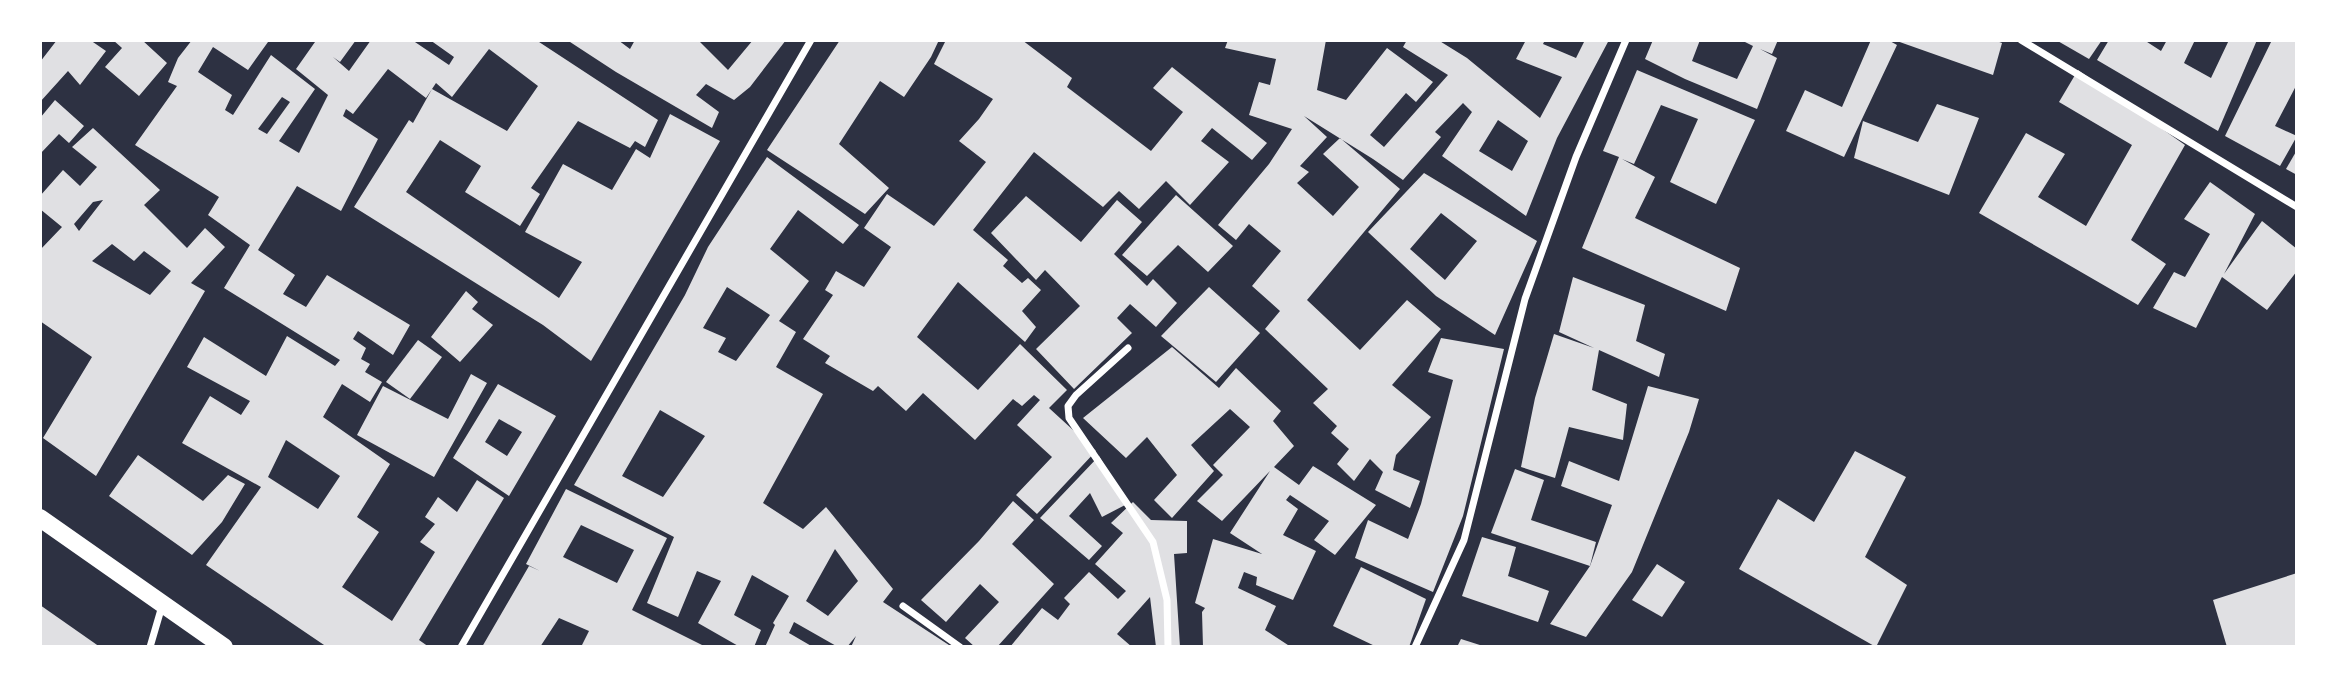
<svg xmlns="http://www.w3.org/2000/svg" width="2337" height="687" font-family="'Sofia Sans Condensed',sans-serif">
<rect width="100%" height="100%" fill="#2d3142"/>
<g fill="#e0e0e3" fill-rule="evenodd">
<path d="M57,40H90L106,51L80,85L68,71L40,102V62Z"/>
<path d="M113,40H142L167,63L139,96L105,67L122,48Z"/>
<path d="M192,40L268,42L248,70L213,47L198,72L232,95L225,110L233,115L271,55L315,89L279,141L299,153L328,95L296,69L315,42L313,40H356L340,62L333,57L349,71L371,40H412L449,65L454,57L430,40H536L658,120L645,147L635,141L630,148L578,121L531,188L540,194L520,226L465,192L481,166L440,140L406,192L559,298L582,262L525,232L563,164L612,190L636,149L650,158L670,114L720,141L591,361L543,325L354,207L409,120L413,123L432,89L426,98L388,69L353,114L346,109L343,116L378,139L341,211L297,186L258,250L295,275L283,294L306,307L327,275L410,325L393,355L358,331L353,339L366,348L361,359L370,364L365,372L382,382L370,402L342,384L323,417L390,464L357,517L379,532L342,587L392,621L435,552L420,542L435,524L425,517L438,497L457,512L477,480L504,498L419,640L429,647H327L206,565L261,487L182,443L210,396L241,415L250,401L187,367L204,337L266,376L287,336L335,366L340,360L224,288L250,245L208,215L219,197L135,145L177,86L168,82L178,58ZM489,49L538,86L507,131L432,89L436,83L452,97ZM282,97L290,102L267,134L258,129ZM286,440L340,476L318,509L268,477Z"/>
<path d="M567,40H618L630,49L635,40H698L728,70L753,40H786L750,87L734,100L706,84L696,95L719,112L712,128L616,72Z"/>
<path d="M840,40H939L931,57L904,97L880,81L839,144L889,188L865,214L767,150Z"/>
<path d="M946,40H1022L1072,78L1067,87L1151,151L1183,112L1153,88L1172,67L1267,143L1252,160L1212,128L1201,141L1229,162L1190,205L1166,181L1139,209L1119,191L1103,207L1034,152L973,230L1008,260L1003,266L1022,283L1028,278L1041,290L1022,311L1036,327L1025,342L958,282L917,337L978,390L1020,344L1067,390L1049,408L1096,451L1037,514L1016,495L1052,457L1017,425L1040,400L1034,395L1022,406L1013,399L975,440L923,393L906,411L878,386L873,391L825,363L830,356L803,339L833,295L825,290L836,271L864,287L891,247L864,228L887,194L934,226L986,162L959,141L979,119L993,99L934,64Z"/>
<path d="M1228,40H1326L1317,90L1346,100L1387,48L1433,82L1416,102L1406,93L1370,135L1384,147L1448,75L1403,47L1407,40H1438L1467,58L1540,118L1562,77L1516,59L1526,40H1545L1543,44L1576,58L1585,40H1609L1557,138L1526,216L1442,156L1472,112L1463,103L1435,132L1441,137L1403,180L1373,159L1304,116L1327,137L1300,166L1309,172L1297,183L1333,216L1359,187L1323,154L1340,138L1400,189L1307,300L1360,350L1407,300L1441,329L1392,385L1431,417L1396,455L1393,470L1420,481L1410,508L1375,490L1383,472L1370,459L1354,481L1337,464L1349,449L1331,433L1337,426L1313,403L1328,389L1265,329L1280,311L1252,286L1281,251L1249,224L1236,240L1218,225L1269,164L1292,129L1249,115L1259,82L1270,85L1276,59L1225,48ZM1498,120L1528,141L1512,171L1479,151Z"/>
<path d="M1653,40H1700L1692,61L1737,79L1753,46L1741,40H1778L1772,54L1760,49L1777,58L1757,109L1685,79L1645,59Z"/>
<path d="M1871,40H1888L1897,45L1844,157L1786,131L1805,90L1842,107Z"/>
<path d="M1894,40H1994L2002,43L1993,75Z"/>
<path d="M2056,40H2102L2089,59Z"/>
<path d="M2109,40H2144L2161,51L2167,40H2195L2184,63L2211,78L2229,40H2257L2218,131L2097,60Z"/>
<path d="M2272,40H2297V84L2275,126L2297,136L2280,166L2225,136Z"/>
<path d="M1637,70L1755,120L1716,204L1670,182L1698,119L1661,105L1634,164L1622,159L1655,177L1635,218L1740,268L1726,311L1582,248L1619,157L1603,151Z"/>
<path d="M2078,70L2185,145L2131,240L2166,264L2138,305L1979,213L2026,133L2065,154L2038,197L2086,226L2132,145L2059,102Z"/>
<path d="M55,100L84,126L69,143L59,134L40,154V118Z"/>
<path d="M1937,104L1979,118L1949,195L1854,158L1863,121L1918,142Z"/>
<path d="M93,128L160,190L144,205L187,248L205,228L225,247L191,283L205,291L96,476L43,438L92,357L40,321V250L62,227L40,209V196L63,170L80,186L97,167L72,147ZM103,200L79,231L74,224L93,202ZM112,244L134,261L144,251L171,271L150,295L92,261Z"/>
<path d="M2297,150V175L2286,169Z"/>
<path d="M767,157L859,225L843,244L798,210L770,249L809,281L779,321L796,332L776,367L823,394L763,503L803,529L826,507L893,589L883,602L952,647H851L856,636L847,647H838L794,622L789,633L813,647H765L775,625L773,623L789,596L752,575L734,615L761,630L754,647H740L698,623L721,581L697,571L678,617L647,603L674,537L574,485L685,295L708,247ZM727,287L770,315L736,361L718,352L726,338L703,328ZM660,410L705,436L663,497L622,476ZM835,549L858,581L828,616L806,601Z"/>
<path d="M1424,173L1537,241L1495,335L1436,296L1368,232ZM1441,213L1477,241L1445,280L1410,249Z"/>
<path d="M2210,182L2255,214L2224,274L2262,221L2297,249V271L2267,310L2222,277L2196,328L2153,308L2174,272L2185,277L2210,234L2184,219Z"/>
<path d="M1176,195L1233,246L1208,272L1178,245L1147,276L1122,255Z"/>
<path d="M1026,196L1081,242L1117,200L1142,222L1114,254L1147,286L1153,279L1177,303L1156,327L1130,304L1117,318L1132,333L1074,389L1036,349L1080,306L1045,270L1036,280L991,233Z"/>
<path d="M1573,277L1645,305L1636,341L1665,354L1659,377L1599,350L1592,390L1627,404L1623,440L1569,427L1555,478L1521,467L1535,398L1554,334L1594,348L1559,332Z"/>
<path d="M1209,287L1260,333L1216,382L1161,336Z"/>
<path d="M466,291L478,302L472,309L493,325L460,362L431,337Z"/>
<path d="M1441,338L1504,349L1463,516L1433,592L1355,558L1368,520L1408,539L1421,504L1453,380L1428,372Z"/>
<path d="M418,340L442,357L410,399L386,382Z"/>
<path d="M1172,347L1219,388L1236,368L1281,411L1273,421L1294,446L1274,467L1299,485L1313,466L1376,505L1335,555L1314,540L1329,521L1290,495L1286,500L1298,509L1283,535L1316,551L1293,600L1256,585L1257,577L1244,572L1238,588L1276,606L1265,630L1291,647H1203L1202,612L1205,608L1195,603L1213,539L1262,554L1230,533L1270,471L1222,521L1197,501L1223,475L1213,465L1250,427L1230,409L1191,445L1214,471L1172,518L1154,500L1177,475L1147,437L1126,458L1083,418Z"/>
<path d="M471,374L487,383L434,477L357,435L383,386L448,419Z"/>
<path d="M498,384L556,416L509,496L453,458ZM499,419L522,432L507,456L485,442Z"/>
<path d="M1648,386L1699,399L1689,432L1632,572L1586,637L1550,624L1590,566L1612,505L1561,486L1569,461L1619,481Z"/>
<path d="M1855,451L1906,477L1865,557L1907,585L1876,647L1739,569L1778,499L1814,522Z"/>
<path d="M138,455L203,501L228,475L245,484L222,522L192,555L109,496Z"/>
<path d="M1099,456L1127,504L1102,517L1090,493L1069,516L1102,546L1089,560L1040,518Z"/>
<path d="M1515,469L1544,480L1531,520L1596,542L1590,566L1491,533Z"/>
<path d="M566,489L667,538L632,610L706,647H581L589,631L559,618L540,647H482L529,566L540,571L526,564ZM581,525L634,550L617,583L563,557Z"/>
<path d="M1013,501L1034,520L1012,544L1054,584L997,647H975L965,638L999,602L980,584L946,622L921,600L979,541Z"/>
<path d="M1133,502L1151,520L1187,521V553L1174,554L1180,647H1156L1150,597L1117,634L1132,647H1010L1042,608L1058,620L1070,604L1064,598L1089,572L1118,599L1126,591L1095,564L1123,533L1111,523Z"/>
<path d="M1482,537L1516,547L1508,576L1549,591L1538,622L1462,596Z"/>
<path d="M1657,564L1685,582L1662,617L1632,600Z"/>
<path d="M1361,567L1426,599L1409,647H1377L1333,626Z"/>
<path d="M2297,573V647H2227L2213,600Z"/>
<path d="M40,605L100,647H40Z"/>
<path d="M1461,639L1483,646V647H1457Z"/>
</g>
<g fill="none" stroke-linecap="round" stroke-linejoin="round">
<g stroke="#fff" stroke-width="7">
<path d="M2021,40L2297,207"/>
<path d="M1128,348L1076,395L1068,406L1069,418L1153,542L1167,600L1168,647"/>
<path d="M903,606L960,647"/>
<path d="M150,647L162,606"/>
<path d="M461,647L811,40"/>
<path d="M1415,647L1464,540L1525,299L1576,157L1626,40"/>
</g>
<path stroke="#fff" stroke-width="18" d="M40,518L224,647"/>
</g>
<rect width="2337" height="687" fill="none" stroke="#ffffff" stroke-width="84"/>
</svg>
